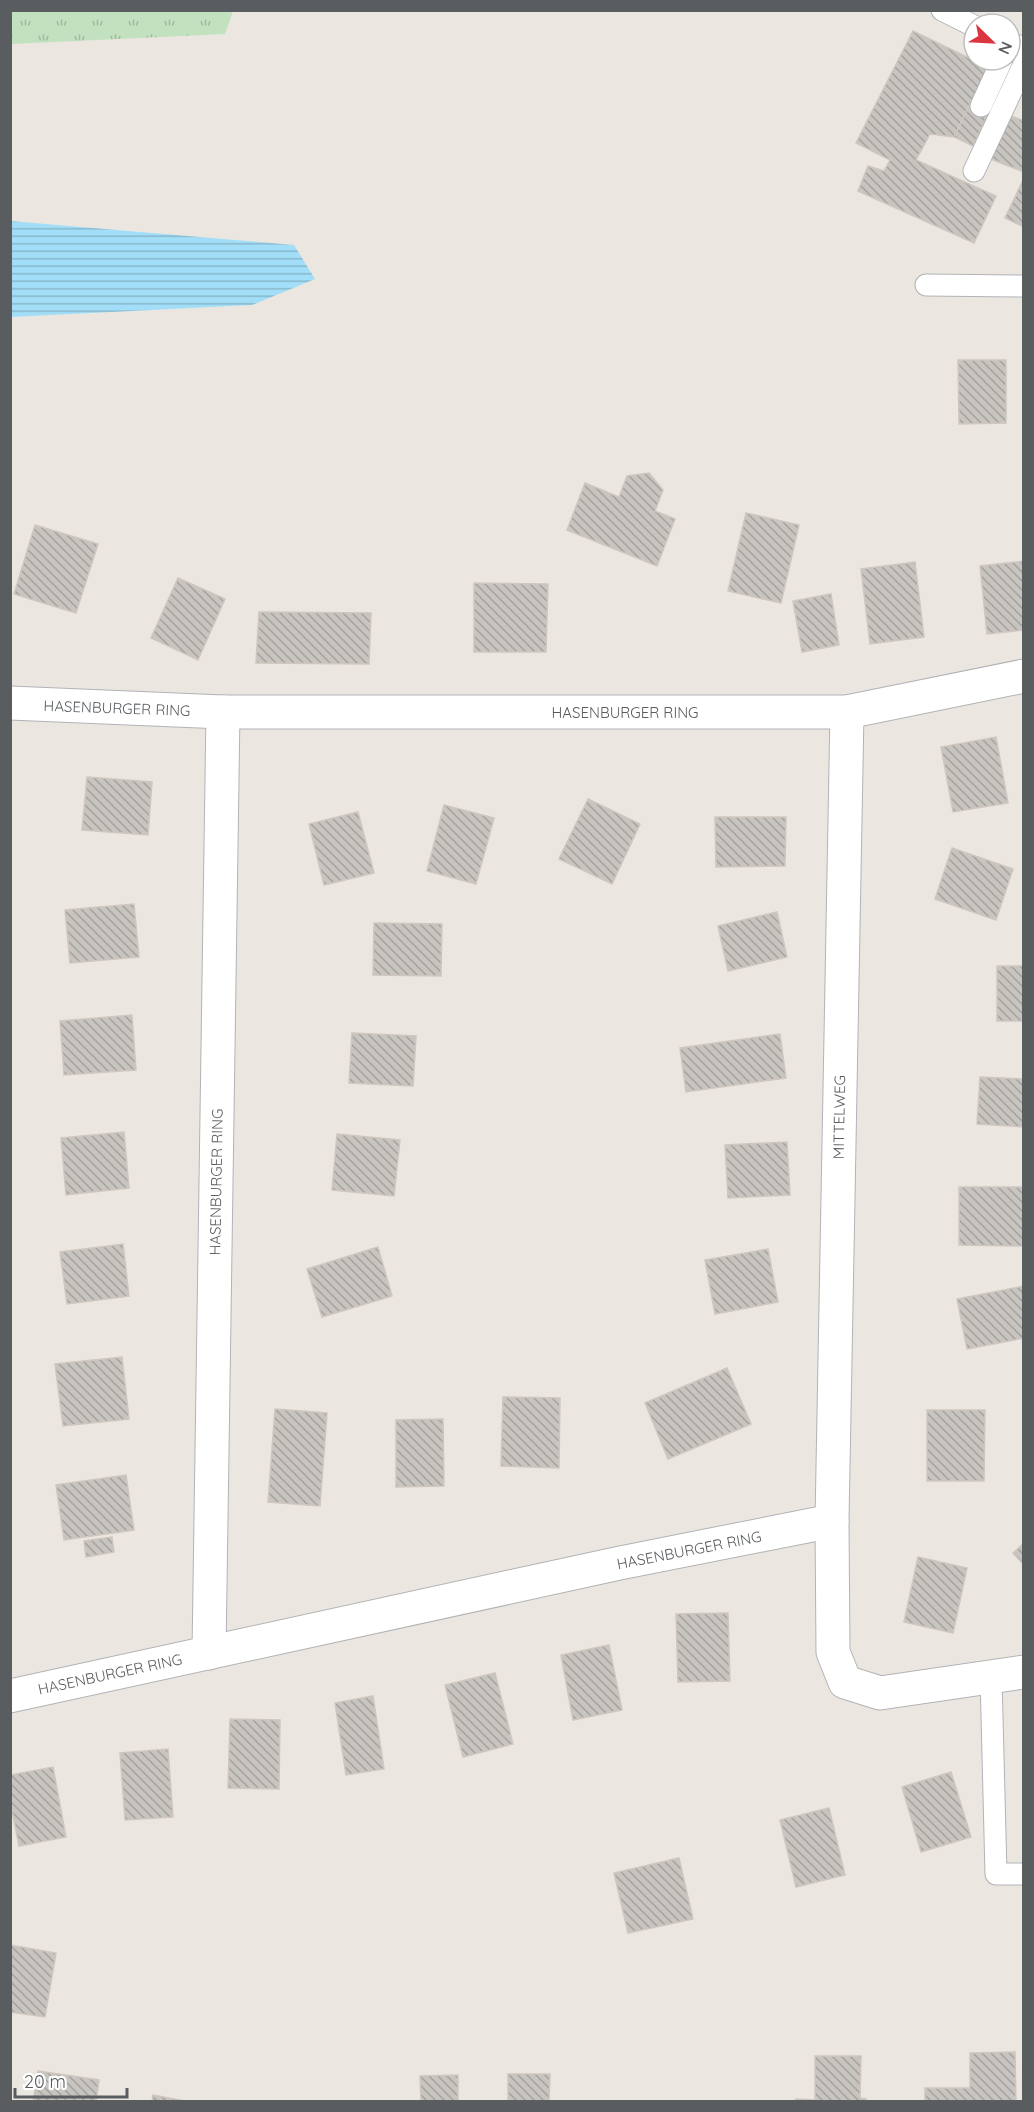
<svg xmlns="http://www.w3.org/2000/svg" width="1034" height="2112" font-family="Quicksand,sans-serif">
<defs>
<pattern id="grass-tufts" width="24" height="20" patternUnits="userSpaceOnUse" patternTransform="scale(1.5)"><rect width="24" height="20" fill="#c2e1be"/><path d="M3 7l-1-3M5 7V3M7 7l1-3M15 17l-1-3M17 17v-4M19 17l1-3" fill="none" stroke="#a1ba9e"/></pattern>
<pattern id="water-rules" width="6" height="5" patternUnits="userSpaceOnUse" patternTransform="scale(1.5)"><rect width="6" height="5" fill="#a3def8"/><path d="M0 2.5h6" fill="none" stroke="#88b7cc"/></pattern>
<pattern id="building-back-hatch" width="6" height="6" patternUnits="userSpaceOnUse" patternTransform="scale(1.5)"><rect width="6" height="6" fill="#c8c4bf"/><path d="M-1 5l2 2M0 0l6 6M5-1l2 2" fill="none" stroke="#a5a29f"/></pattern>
</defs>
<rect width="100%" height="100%" fill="#ebe7e0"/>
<path fill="url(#grass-tufts)" d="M11,10H233V11L225,34L11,44Z"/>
<path fill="url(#water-rules)" d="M10,221L294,245L315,279L252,305L11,317Z"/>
<g fill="url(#building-back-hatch)" stroke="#cfc7bf" stroke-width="1.5">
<path d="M913,31L988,67L954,137L930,134L916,160L996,196L974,243L858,191L868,166L884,171L890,160L856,143Z"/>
<path d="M970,104L989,112L973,146L954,137Z"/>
<path d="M1011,116L1024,121V172L991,159Z"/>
<path d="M1024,178V227L1005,218Z"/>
<path d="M958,360H1006V423L959,424Z"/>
<path d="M649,473L663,490L655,511L675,519L657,566L567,530L585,483L619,497L627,476Z"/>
<path d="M746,513L799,525L781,603L728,591Z"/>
<path d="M35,525L98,544L76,613L14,594Z"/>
<path d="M1024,561V630L987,634L980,566Z"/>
<path d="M915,562L924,637L870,644L861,569Z"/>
<path d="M178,578L225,599L198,660L151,638Z"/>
<path d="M474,583L548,584L546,652H474Z"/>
<path d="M831,594L839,645L802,652L793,601Z"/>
<path d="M259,612L371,613L369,664L256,663Z"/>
<path d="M996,737L1008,803L953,812L941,747Z"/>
<path d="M87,777L152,782L148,835L82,830Z"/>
<path d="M588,799L640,824L612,884L559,859Z"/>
<path d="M444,805L494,818L476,884L427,871Z"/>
<path d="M358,812L374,873L324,885L309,824Z"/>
<path d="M715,817H786L785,866L716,867Z"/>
<path d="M952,848L1013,869L996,920L935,899Z"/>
<path d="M134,904L139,957L70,963L65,910Z"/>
<path d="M777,912L787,957L728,971L718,926Z"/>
<path d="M374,923L442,924L441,976L373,975Z"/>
<rect x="997" y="966" width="27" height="55"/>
<path d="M132,1015L136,1070L64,1075L60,1021Z"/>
<path d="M352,1033L416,1036L413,1086L349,1083Z"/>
<path d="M780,1034L786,1078L686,1092L680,1048Z"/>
<path d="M980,1077L1024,1079V1127L977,1124Z"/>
<path d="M124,1132L129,1188L66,1195L61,1138Z"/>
<path d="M337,1134L400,1140L394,1196L332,1190Z"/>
<path d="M787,1142L790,1195L728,1198L725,1145Z"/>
<path d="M959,1187H1024V1246L959,1245Z"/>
<path d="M123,1244L129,1296L67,1304L60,1252Z"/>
<path d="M378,1247L392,1296L322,1317L307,1269Z"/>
<path d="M768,1249L778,1302L715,1314L705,1260Z"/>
<path d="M1024,1286V1338L967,1349L957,1299Z"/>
<path d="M122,1357L129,1419L63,1426L55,1364Z"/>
<path d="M727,1368L751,1424L668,1459L645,1403Z"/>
<path d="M503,1397L560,1398L559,1468L501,1466Z"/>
<path d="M275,1409L327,1413L320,1506L268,1502Z"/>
<path d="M927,1410H985L984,1481H927Z"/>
<path d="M443,1419L444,1486L396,1487V1420Z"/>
<path d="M126,1475L134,1530L64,1540L56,1485Z"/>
<path d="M112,1537L114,1552L86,1557L84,1541Z"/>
<path d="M1024,1543V1565L1013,1553Z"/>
<path d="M918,1557L967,1568L953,1633L904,1622Z"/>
<path d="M728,1613L730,1681L678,1682L676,1614Z"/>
<path d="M609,1645L622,1710L573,1720L561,1655Z"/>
<path d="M495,1673L513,1744L463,1757L445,1685Z"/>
<path d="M373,1696L384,1769L346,1775L335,1703Z"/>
<path d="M230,1719L280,1720L279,1789L228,1788Z"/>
<path d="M168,1749L173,1817L125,1820L120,1753Z"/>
<path d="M53,1767L66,1837L19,1846L10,1801V1775Z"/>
<path d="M951,1772L971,1837L921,1852L902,1787Z"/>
<path d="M829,1808L845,1875L796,1887L780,1820Z"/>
<path d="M679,1858L693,1919L628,1933L614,1873Z"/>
<path d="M10,1945L56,1953L45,2017L10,2012Z"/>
<path d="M1015,2052L1016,2102H925V2088H970V2053Z"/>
<path d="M815,2056H861L860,2098L866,2099V2102H796V2099L815,2100Z"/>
<path d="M38,2071L99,2080L96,2102H33Z"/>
<path d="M508,2074H550L549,2102H508Z"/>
<path d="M458,2075V2102H421L420,2076Z"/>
<path d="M153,2095L190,2102H152Z"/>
</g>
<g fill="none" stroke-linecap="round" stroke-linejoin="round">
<defs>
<g id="lane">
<path d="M942,10L974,26"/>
<path d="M1010,42L1024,49"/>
<path d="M981,106L1002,60"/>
<path d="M974,171L1024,64"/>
<path d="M926,285L1024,286"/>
<path d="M991,1677L996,1874H1024"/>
</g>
<g id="street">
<path d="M10,703L223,712H847L1024,676"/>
<path d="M847,712L832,1521L833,1652L845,1682L880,1693L1024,1672"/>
<path d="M209,1653L223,712"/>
<path d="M10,1696L620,1563L832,1521"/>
</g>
</defs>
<use href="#lane" stroke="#b1b3b7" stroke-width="23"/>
<use href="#street" stroke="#b1b3b7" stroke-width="35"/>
<use href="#lane" stroke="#fff" stroke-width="21"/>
<use href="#street" stroke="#fff" stroke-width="33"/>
</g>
<g text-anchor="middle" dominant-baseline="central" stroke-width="4.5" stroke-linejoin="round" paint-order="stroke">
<g font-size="15" fill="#595d60" stroke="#fff">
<text transform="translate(117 708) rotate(2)">HASENBURGER RING</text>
<text x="625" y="712">HASENBURGER RING</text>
<text transform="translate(839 1117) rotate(-89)">MITTELWEG</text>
<text transform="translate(216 1182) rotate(-89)">HASENBURGER RING</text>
<text transform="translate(689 1550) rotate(-11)">HASENBURGER RING</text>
<text transform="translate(110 1674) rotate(-12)">HASENBURGER RING</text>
</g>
</g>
<rect width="1034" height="2112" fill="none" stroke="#595d60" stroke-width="24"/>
<g transform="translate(992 42) rotate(114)"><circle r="28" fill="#ffffff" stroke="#bdbebf" stroke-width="1.5"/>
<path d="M0-4.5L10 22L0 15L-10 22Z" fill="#db3640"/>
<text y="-9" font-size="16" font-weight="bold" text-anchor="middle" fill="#595d60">N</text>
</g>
<path d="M15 2088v9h112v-9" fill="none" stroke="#595d60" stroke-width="3"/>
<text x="24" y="2088" font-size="18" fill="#595d60" stroke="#ffffff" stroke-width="4.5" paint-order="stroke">20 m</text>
</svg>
